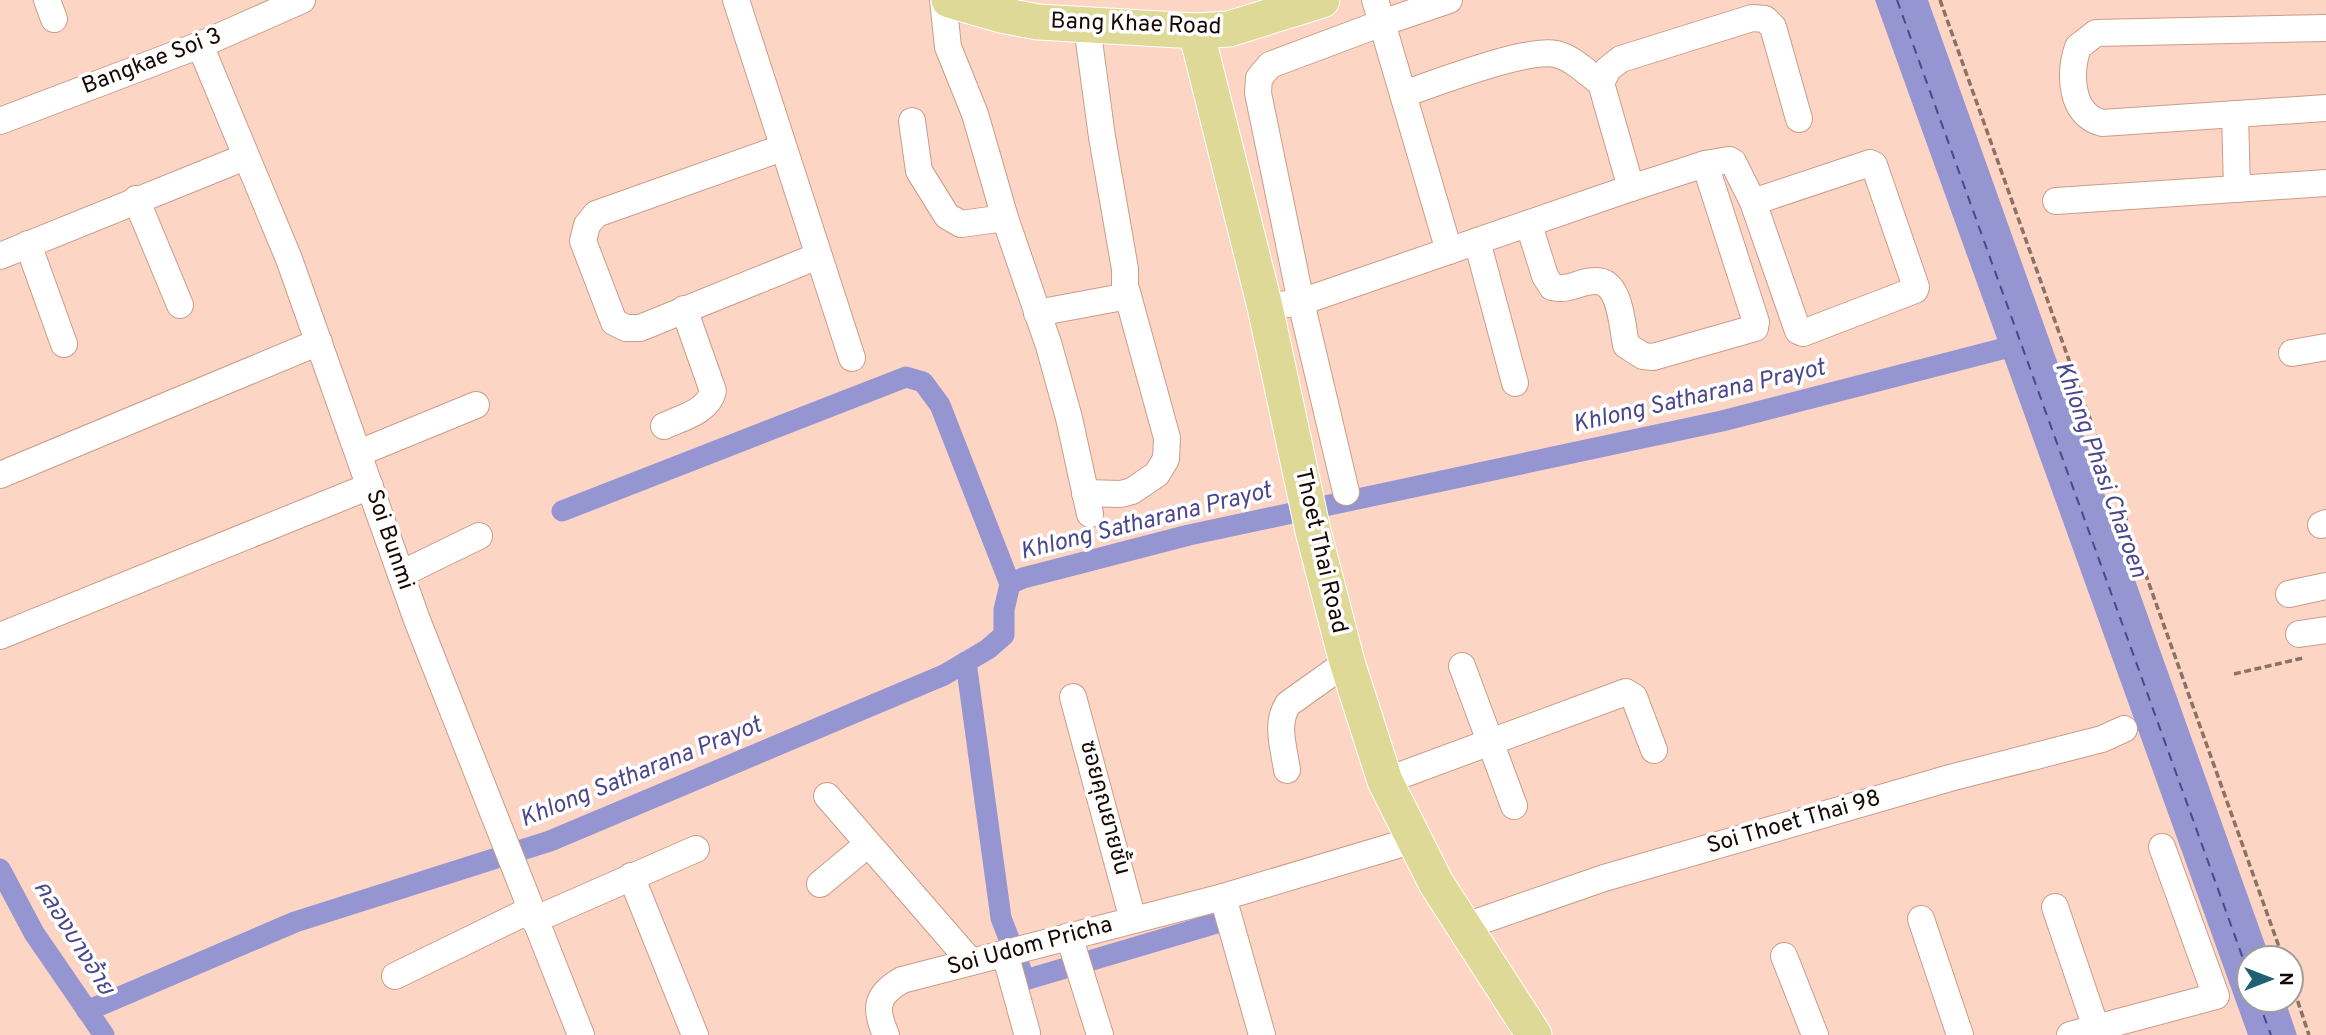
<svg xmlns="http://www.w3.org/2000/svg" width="2326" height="1035" font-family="Overpass,'Noto Sans Thai',sans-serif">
<rect width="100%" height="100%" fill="#fdd5c5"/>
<path fill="#9495d1" d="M1875,0H1928L2270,958H2249V1000H2285L2297,1035H2248Z"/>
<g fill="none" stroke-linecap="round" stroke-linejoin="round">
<g stroke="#9495d1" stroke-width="21">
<path d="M562,511L906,377L923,382L940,405L1010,584"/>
<path d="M966,662L1001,918L1025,980L1217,923"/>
<path d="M0,869L34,933L104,1035"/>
<path d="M87,1011L295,922L550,841L944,675L988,649L1004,635V610L1010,584L1023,578L1189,535L1722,421L2025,343"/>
</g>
<g stroke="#4b4690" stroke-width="2" stroke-dasharray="9 7" stroke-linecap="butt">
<path d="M1897,0L2249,975"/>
<path d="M2258,1000L2271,1035"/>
</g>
<defs>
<g id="minor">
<path d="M47,0L54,19"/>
<path d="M736,0L852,358"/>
<path d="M943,0L948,47L975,114L1005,218L1049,346L1069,418L1090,514"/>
<path d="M1375,0L1382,23L1449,0"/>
<path d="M2326,28L2096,33L2078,47C2069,73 2070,115 2102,123L2326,108"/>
<path d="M200,45L289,259L417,620L581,1035"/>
<path d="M1403,94C1437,83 1525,48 1556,54C1573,58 1587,73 1601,83"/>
<path d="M2235,114L2237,189"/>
<path d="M0,121L200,45L302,0"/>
<path d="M912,121L919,171L947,216L961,224L1005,218"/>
<path d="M782,148L596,214L587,225L583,241L614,322L626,328H640L818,256"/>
<path d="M1631,188L1601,83L1608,69L1621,59L1752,18L1765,19L1773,27L1799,119"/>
<path d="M136,199L180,305"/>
<path d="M2056,201L2326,183"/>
<path d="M1529,225L1545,276L1552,287C1571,291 1579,281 1595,281C1621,280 1622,326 1626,345L1643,356L1653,357L1755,328L1756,322L1705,164"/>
<path d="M1477,241L1515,383"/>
<path d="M28,244L64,344"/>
<path d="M0,256L245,157"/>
<path d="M1265,307L1301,302L1631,188L1705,164L1729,160L1733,162L1753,202L1798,331L1803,333L1915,290L1916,287L1874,165L1870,163L1753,202"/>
<path d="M1037,313L1128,296L1125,286V269L1102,137L1087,26"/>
<path d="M2292,353L2326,347"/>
<path d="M664,426C681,418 708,412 713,391L684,309"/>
<path d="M359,453L476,405"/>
<path d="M0,475L319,342"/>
<path d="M1346,492L1301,302L1258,93L1259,78L1270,65L1382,23L1449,251"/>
<path d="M1085,493L1121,494L1132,491L1157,474L1166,459L1167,438L1128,296"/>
<path d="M2321,525L2326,523"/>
<path d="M401,574L479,536"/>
<path d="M2289,594L2326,586"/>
<path d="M2299,634L2326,630"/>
<path d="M0,636L370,486"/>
<path d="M1462,666L1514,806"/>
<path d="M1073,697L1133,920"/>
<path d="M1287,770C1284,748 1275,724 1288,704L1347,662"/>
<path d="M1385,781L1626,692L1634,697L1654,750"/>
<path d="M827,796L971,962"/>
<path d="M631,876L695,1035"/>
<path d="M820,884L868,844"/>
<path d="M1223,897L1262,1035"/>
<path d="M2055,907L2096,1028"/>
<path d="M1921,919L1960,1035"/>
<path d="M534,920L696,849"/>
<path d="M1466,926L1604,878L1950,778L2102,739L2124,729"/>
<path d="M1069,936L1100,1035"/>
<path d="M1005,953L1027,1033"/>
<path d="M1784,956L1815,1035"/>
<path d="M395,976L530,910"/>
<path d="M886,1035C874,1008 876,995 902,980L1223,897L1414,840"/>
<path d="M2070,1035L2216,996L2162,847"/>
</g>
<g id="major">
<path d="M949,0L1001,15L1038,22L1196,31L1229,29L1322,0"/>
<path d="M1196,31L1265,307L1313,531L1347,662L1385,781L1436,883L1534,1035"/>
</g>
</defs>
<use href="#minor" stroke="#cb9c89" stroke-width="28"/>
<use href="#major" stroke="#fff" stroke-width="37"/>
<g stroke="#8d7166" stroke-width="3.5" stroke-dasharray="7 3.5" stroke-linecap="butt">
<path d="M1940,0L2283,958"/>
<path d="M2234,674L2303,658"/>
<path d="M2291,981L2309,1035"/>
</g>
<use href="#minor" stroke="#fff" stroke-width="26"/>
<use href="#major" stroke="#dfd997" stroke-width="35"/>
</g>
<g text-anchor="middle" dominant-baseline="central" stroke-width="7" stroke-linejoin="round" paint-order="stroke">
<g font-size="23" fill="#170803" stroke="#fff">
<text transform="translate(1136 25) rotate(2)">Bang Khae Road</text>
<text transform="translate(152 62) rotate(-21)">Bangkae Soi 3</text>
<text transform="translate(389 540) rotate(71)">Soi Bunmi</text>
<text transform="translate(1320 551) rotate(77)">Thoet Thai Road</text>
<text transform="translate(1104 808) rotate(75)">ซอยคุณยายชั้น</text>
<text transform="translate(1794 823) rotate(-16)">Soi Thoet Thai 98</text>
<text transform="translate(1030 947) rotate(-15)">Soi Udom Pricha</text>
</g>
<g font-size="24" font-style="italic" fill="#4b4690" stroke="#fff">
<text transform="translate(1699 397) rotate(-13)">Khlong Satharana Prayot</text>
<text transform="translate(2100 470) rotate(70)">Khlong Phasi Charoen</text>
<text transform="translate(1146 522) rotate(-14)">Khlong Satharana Prayot</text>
<text transform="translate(641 773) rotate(-22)">Khlong Satharana Prayot</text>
<text transform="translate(73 938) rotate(58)">คลองบางอ้าย</text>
</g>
</g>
<g transform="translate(2270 979) rotate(90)"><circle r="33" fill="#ffffff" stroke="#a29c9a" stroke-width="2"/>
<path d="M0-5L12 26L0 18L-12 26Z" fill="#1f6075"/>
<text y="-10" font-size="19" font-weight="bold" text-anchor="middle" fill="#170803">N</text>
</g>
</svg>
